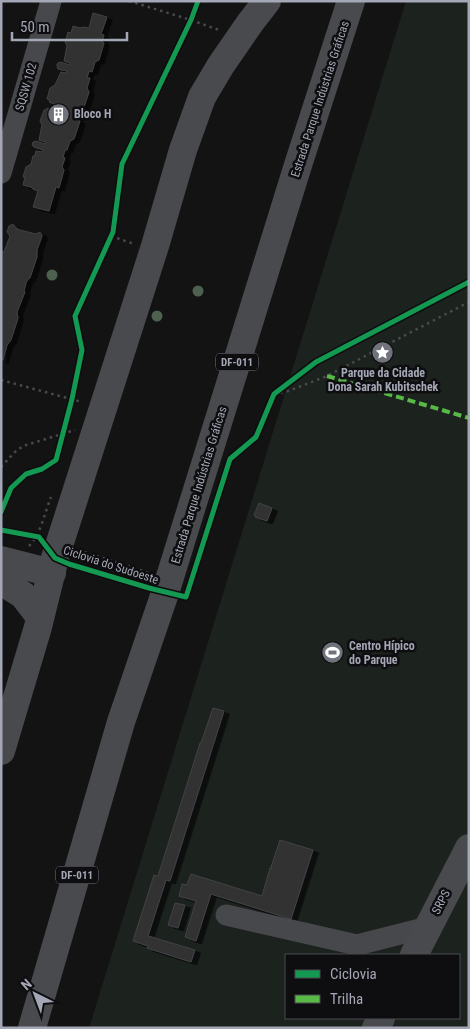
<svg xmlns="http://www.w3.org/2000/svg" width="470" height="1029" font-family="'Roboto Condensed',sans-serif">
<defs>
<filter id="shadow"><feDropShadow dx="5.5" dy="3" stdDeviation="0" flood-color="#0009"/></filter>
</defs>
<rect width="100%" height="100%" fill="#131313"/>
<path fill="#1c221d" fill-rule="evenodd" d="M406,1H469V1028H89ZM286,955H459V1018H286Z"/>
<g fill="#313132" stroke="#424247" filter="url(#shadow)">
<path d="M93,13L107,17L101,34L104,35L102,42L104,43L99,60L95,62L92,72L89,71L87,78H90L87,88L89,92L83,110H81L80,112L74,111L73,115L78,117L77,120L80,121L74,139L70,141L67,150H65L63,157L65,158L62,167L64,170L59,188L56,187L49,211L33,207L38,191L33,189L31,187L23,185L25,177H23L26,167L31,164L33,156H35L36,151L42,152L43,150L34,147L32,145L33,142L36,141L45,144L46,142L39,140L42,125L40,121L44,110H46L47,108L52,109L54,104L49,102L50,100L47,99L50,88L55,85L61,72L66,73L67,71L58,69L57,66V64L60,62L70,65V63L64,61L67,46L65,42L68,32L71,33L73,26L80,28L83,27L89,28Z"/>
<path d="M13,224L16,228L20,230L36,234L40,232L42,236L37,250V257L30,278L28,279L26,283L24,291L25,292L17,312L18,318L11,340L7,345L3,360L1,361V263L2,259L1,258V251L4,252L10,236L7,232L9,226Z"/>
<path d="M259,503L272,508L267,521L255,517L256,516L254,515Z"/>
<path d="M213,708L224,711L170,881L166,880L148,936L195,950L191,962L147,948L148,946L133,941L154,875L158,876L200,743H201Z"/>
<path d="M280,840L313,850L291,919L211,894L196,941L185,937L196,901L179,896L182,884L187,885L191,874L262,896L270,868L272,869L271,867Z"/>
<path d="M175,903L185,905L178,928L168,925Z"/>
</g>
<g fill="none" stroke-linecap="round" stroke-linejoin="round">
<g stroke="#49494e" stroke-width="2.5" stroke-dasharray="2.5 4" stroke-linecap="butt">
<path d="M129,1L191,20L219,30"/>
<path d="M111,236L134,244"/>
<path d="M1,380L82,402"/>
<path d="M274,394L286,392L327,376L469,302"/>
<path d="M1,467L15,452L23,446L75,430"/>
<path d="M29,546C40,536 45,512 51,497"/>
<path d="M78,550L149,573"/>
</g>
<g stroke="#47484c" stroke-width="21">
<path d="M1,173L51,1"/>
<path d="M226,915L357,945L428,927"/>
</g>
<g stroke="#494a4e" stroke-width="28">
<path d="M1,560L52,573"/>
<path d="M1,581L23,595L40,617"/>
<path d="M1,751L38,627L55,558L155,246L183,150L202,97L221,65L250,23L267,1"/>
<path d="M414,955L469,848"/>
<path d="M32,1028L121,722L165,593L299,162L351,1"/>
<path d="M376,1028L381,1018"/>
</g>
<path stroke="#58b947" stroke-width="4" stroke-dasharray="8 4" stroke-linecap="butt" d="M327,376L469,418"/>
<defs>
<g id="cycleway">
<path d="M1,512L11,488L26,474L42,469L56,460L72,399L82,350L75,316L113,232L122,164L191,20L198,1"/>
<path d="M1,530L39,537L55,558L69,564L149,588L186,597L230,459L256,437L274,394L316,362L469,282"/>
</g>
</defs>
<use href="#cycleway" stroke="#0e0d0f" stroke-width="8"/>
<use href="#cycleway" stroke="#139951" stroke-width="5"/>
</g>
<g fill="#4c6150">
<circle cx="52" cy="275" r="5.5"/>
<circle cx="198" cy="291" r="5.5"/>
<circle cx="157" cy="316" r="5.5"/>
</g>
<defs>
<symbol id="building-disc" viewBox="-11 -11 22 22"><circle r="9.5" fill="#71737c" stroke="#0e0d0f"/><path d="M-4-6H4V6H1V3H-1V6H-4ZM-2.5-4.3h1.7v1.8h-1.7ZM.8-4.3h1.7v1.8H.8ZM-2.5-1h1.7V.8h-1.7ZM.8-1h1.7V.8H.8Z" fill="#fff"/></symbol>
<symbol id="sight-disc" viewBox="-11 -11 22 22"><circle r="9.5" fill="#71737c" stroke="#0e0d0f"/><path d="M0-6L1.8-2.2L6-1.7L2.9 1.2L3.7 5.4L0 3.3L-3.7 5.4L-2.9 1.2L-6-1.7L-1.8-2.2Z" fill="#fff"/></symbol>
<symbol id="stadium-disc" viewBox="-11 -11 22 22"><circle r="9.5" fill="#71737c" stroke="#0e0d0f"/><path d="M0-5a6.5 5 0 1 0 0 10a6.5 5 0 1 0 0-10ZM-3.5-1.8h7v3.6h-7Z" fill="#fff"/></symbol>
</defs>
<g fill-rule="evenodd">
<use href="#building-disc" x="46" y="102" width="25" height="25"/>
<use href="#sight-disc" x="370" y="340" width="25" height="25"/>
<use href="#stadium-disc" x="320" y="640" width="25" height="25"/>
</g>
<g text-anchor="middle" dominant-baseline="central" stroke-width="5" stroke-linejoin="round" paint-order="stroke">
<g fill="#0e0d0f" stroke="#777983" stroke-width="1">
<rect x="216" y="353.5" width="42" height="17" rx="4"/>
<rect x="56" y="866.5" width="42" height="17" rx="4"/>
</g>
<g font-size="11" font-weight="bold" fill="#a4a7b5">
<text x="237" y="362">DF-011</text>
<text x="77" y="875">DF-011</text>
</g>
<g font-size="12" fill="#a4a7b5" stroke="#0e0d0f">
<text transform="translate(26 87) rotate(-74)">SQSW 102</text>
<text transform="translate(320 99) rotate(-72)">Estrada Parque Indústrias Gráficas</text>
<text transform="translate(199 485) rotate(-73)">Estrada Parque Indústrias Gráficas</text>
<text transform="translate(111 565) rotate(18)">Ciclovia do Sudoeste</text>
<text transform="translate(441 902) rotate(-63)">SRPS</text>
</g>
<g font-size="12" font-weight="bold" fill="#a4a7b5" stroke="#0e0d0f" text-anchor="start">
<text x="74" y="114">Bloco H</text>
<text x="383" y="373" text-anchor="middle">Parque da Cidade<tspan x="383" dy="14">Dona Sarah Kubitschek</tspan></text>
<text x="349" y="646">Centro Hípico<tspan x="349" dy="14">do Parque</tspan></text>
</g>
</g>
<rect width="470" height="1029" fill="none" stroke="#a4a7b5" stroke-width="5"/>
<rect x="285" y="954" width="175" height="65" fill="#0e0d0f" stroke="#4a4b51"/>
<rect x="295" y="970" width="25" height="8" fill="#139951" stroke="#4a4b51"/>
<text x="330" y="979" font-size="15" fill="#a4a7b5">Ciclovia</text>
<rect x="295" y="995" width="25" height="8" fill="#58b947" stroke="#4a4b51"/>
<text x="330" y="1004" font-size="15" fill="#a4a7b5">Trilha</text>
<g transform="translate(35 994) rotate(318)" stroke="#0e0d0f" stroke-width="4" paint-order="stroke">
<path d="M0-4L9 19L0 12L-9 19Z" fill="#a4a7b5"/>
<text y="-8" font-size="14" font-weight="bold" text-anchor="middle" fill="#a4a7b5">N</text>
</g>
<path d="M12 32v8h115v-8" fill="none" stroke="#a4a7b5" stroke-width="2.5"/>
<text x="20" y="32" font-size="15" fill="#a4a7b5" stroke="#0e0d0f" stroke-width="4" paint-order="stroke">50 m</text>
</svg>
